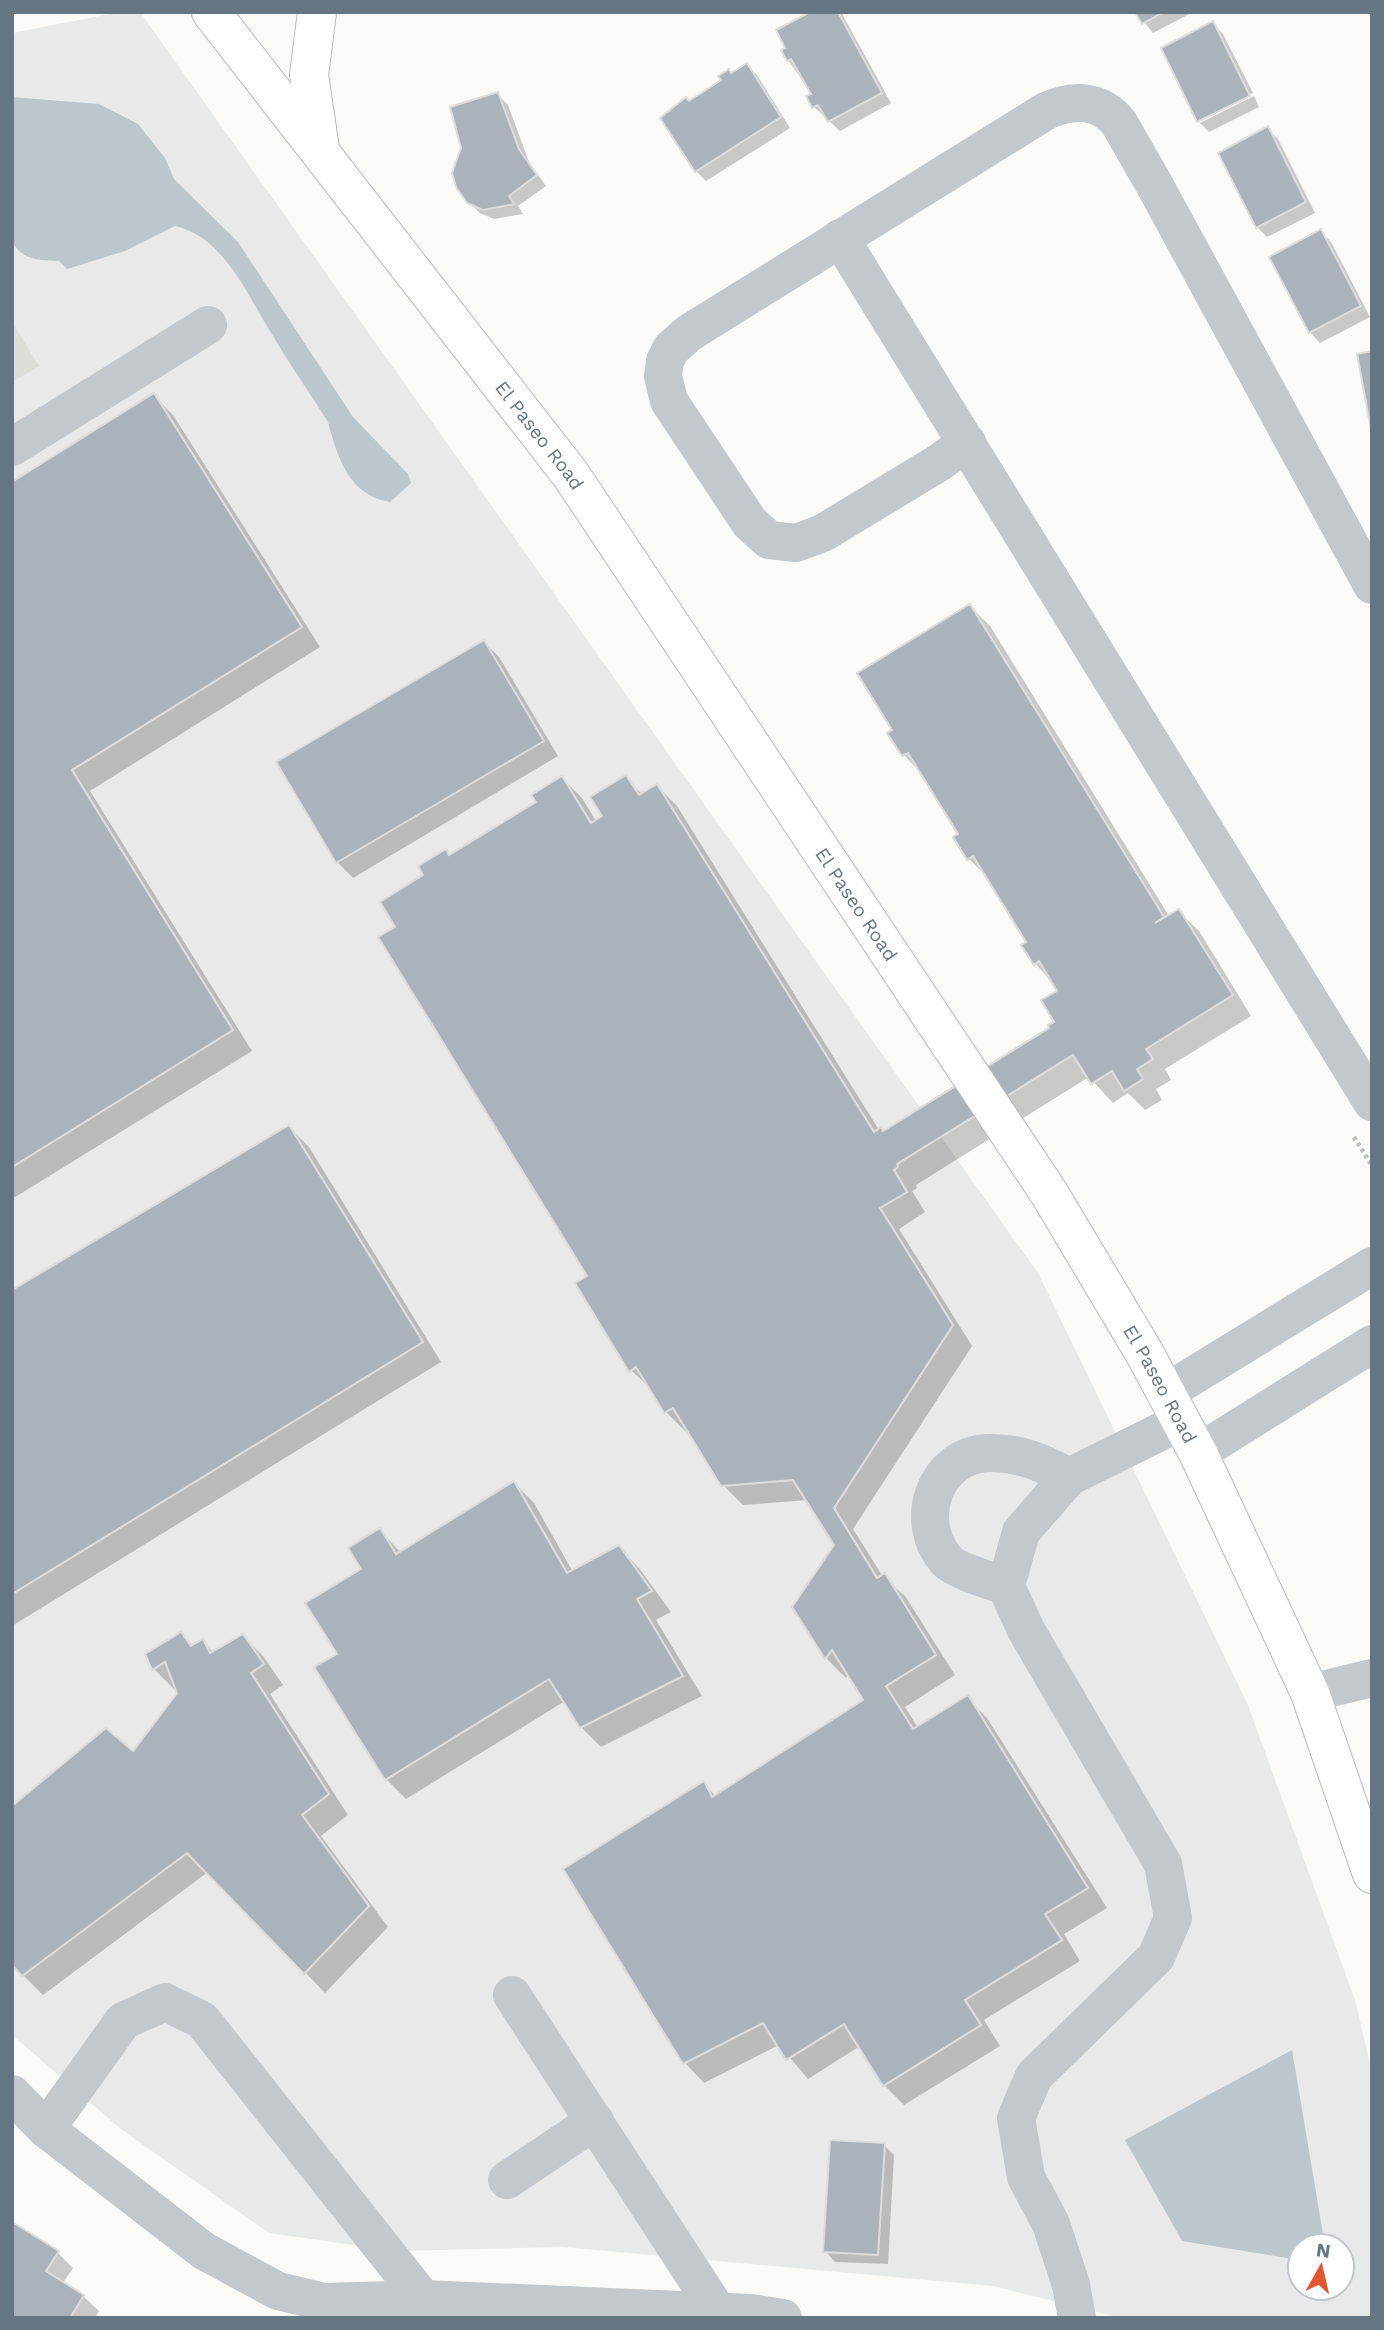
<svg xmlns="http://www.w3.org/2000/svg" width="1384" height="2330" font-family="'Work Sans',sans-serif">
<rect width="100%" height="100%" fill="#fafaf8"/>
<path fill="#e8e9e9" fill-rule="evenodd" d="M120,12H140L1038,1273L1248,1705L1355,2000L1372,2072V2318H1121L993,2286L563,2247L397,2251L269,2233L122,2130L12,2035V33ZM1300,2246H1342V2288H1300Z"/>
<path fill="#dadfd7" d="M12,322L39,366L12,382Z"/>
<g fill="#bbc7cb">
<path d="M12,97L99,104L138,124L165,158L174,179L238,242L353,417L408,474L411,483L390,502C349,496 337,456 328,422C310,393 290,365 273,336C248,297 225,237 175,226L125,251L67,269L59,261C39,260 24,261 12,242Z"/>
<path d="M1292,2050L1325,2246H1300V2260L1182,2241L1125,2140Z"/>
</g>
<g fill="#0003">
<path d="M814,12H841L891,103L840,131L814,107L813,95L788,60Z"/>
<path d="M1137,12H1193L1153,33Z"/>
<path d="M1213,24L1223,34L1253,93L1200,119V123L1163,48Z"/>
<path d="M747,65L757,75L790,128L706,181L696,171L689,103Z"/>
<path d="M497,94L508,105L529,162L546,186L518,206L523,214L494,219L480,213L469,202Z"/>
<path d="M1254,96L1259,107L1209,132L1200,123Z"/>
<path d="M1267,128L1278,139L1315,213L1267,237L1257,227Z"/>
<path d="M1321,232L1331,242L1370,317L1320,343L1310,332Z"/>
<path d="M153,395L173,415L320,647L90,791L252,1051L12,1199V484Z"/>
<path d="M970,606L990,626L1169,916L1178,911L1199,931L1251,1016L1165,1069L1171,1080L1156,1089L1162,1100L1145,1110L1128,1093L1113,1103L1089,1077L916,1185L917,1188L912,1191L925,1212L899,1229L972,1346L853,1529L883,1577L905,1596L955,1675L905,1707L918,1728L967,1698L987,1718L1107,1908L1064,1934L1080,1961L984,2020L1000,2046L904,2105L884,2085L860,2046L808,2079L779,2045L704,2083L684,2062L703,1784L716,1796L866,1701L849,1674L846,1678L826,1658L794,1607L836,1545L808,1500L743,1505L723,1485L689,1430L686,1432L666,1412L652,1390L631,1370L589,1276L398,928L426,876L446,851L450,856L538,802L562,778L582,798L596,821L604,816L625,778L643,795L657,786L677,806L879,1130L884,1132L1052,1029L1056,1022L1059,991L1035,963L1028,943L990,880L969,859L955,837L960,835L923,775L904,755L895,731Z"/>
<path d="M484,642L499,657L558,756L353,878L337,862Z"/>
<path d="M289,1127L309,1147L441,1362L12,1626V1292Z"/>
<path d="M514,1483L534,1503L573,1572L619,1548L639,1568L671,1612L656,1620L702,1696L601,1747L581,1727L565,1701L406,1799L386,1779L339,1654L363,1569L380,1530L401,1553Z"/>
<path d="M181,1634L193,1646L202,1641L214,1653L243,1636L263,1656L283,1685L270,1694L348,1815L321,1836L388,1927L325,1993L208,1872L43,1995L23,1975L133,1753L179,1694L176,1687L174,1689L154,1669Z"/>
<path d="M884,2145L894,2155L888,2264L835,2262L825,2251Z"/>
<path d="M57,2252L73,2268L63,2283L83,2296L99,2311L95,2318H12Z"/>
</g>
<g fill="#aab3b9" stroke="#dcdcda" stroke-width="2">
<path d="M810,12H838L882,93L828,122L818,105L812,108L806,96L811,94L791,59L787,61L781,50L785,48L776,30Z"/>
<path d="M1135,12H1164L1142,24Z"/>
<path d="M1213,21L1250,96L1197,122L1161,48Z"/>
<path d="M747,63L781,117L695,172L660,118L686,97L689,101L721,80L718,76L729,69L731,73Z"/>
<path d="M498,92L519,149L537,175L509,196L514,204L483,210L467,203L456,187L452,173L461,148L450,107Z"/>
<path d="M1268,126L1306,202L1256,228L1218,153Z"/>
<path d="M1321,229L1361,306L1309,333L1269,257Z"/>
<path d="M1372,351V435L1357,354Z"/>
<path d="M154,393L302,627L72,770L233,1030L12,1167V482Z"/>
<path d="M154,393L302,627L72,770L233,1030L12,1167V482Z"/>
<path d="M970,604L1164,917L1155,923L1179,909L1233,995L1146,1049L1153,1059L1137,1069L1143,1079L1124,1091L1112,1071L1091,1084L1073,1055L897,1164L898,1167L894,1170L907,1192L880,1208L953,1325L834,1508L877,1578L885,1573L936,1655L886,1686L913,1729L968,1695L1088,1888L1045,1914L1062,1940L965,2000L981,2025L883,2086L844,2024L786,2060L763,2023L683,2064L563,1869L704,1781L712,1797L863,1700L832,1650L825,1659L792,1607L834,1545L793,1480L721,1486L673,1408L664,1413L636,1367L629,1372L575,1283L587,1276L378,937L395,927L380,902L423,875L418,866L446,849L449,855L536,802L531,795L562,776L591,823L602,816L590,797L626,775L639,795L657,784L874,1132L881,1127L883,1131L1049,1028L1048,1025L1054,1022L1041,1000L1057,991L1039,961L1034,965L1021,945L1026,942L973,856L967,860L953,837L958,834L908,753L902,756L887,733L892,730L857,673Z"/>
<path d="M970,604L1164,917L1155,923L1179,909L1233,995L1146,1049L1153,1059L1137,1069L1143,1079L1124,1091L1112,1071L1091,1084L1073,1055L897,1164L898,1167L894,1170L907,1192L880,1208L953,1325L834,1508L877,1578L885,1573L936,1655L886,1686L913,1729L968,1695L1088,1888L1045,1914L1062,1940L965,2000L981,2025L883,2086L844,2024L786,2060L763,2023L683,2064L563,1869L704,1781L712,1797L863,1700L832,1650L825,1659L792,1607L834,1545L793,1480L721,1486L673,1408L664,1413L636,1367L629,1372L575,1283L587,1276L378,937L395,927L380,902L423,875L418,866L446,849L449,855L536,802L531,795L562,776L591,823L602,816L590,797L626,775L639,795L657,784L874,1132L881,1127L883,1131L1049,1028L1048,1025L1054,1022L1041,1000L1057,991L1039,961L1034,965L1021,945L1026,942L973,856L967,860L953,837L958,834L908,753L902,756L887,733L892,730L857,673Z"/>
<path d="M484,640L544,741L336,863L276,762Z"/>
<path d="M289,1125L423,1342L12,1594V1290Z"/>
<path d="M289,1125L423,1342L12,1594V1290Z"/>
<path d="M514,1481L567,1573L619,1545L652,1591L637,1599L683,1676L580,1728L549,1679L385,1780L314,1667L337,1654L305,1603L361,1569L348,1548L380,1528L396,1554Z"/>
<path d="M514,1481L567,1573L619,1545L652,1591L637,1599L683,1676L580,1728L549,1679L385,1780L314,1667L337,1654L305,1603L361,1569L348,1548L380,1528L396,1554Z"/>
<path d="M181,1632L191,1646L203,1639L210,1653L243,1634L264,1664L251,1673L329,1794L302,1815L369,1906L304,1974L187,1853L22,1976L12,1965V1806L106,1728L133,1751L177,1693L165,1662L152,1670L145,1654Z"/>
<path d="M181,1632L191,1646L203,1639L210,1653L243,1634L264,1664L251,1673L329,1794L302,1815L369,1906L304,1974L187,1853L22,1976L12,1965V1806L106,1728L133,1751L177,1693L165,1662L152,1670L145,1654Z"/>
<path d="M830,2140L885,2143L878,2255L823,2252Z"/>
<path d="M12,2222L59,2251L46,2271L84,2295L70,2318H12Z"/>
</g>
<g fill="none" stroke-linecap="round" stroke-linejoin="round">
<defs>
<g id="major">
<path id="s1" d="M211,12L571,475L1049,1193L1145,1354L1198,1453L1310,1693L1372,1874"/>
<path d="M317,12L309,75L320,149"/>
</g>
</defs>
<use href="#major" stroke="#b5babe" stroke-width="40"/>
<path stroke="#bbbfc2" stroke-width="4.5" stroke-dasharray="3.5 3.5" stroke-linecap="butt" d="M1354,1137L1372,1166"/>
<g stroke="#c3c8cc" stroke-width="38">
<path d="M840,238L1372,1102"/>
<path d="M967,442L940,462L823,533L796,543L769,540L750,523L669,401L663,376L665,361L671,349L689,333L1046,111C1074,99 1100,99 1119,123L1154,184L1372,585"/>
<path d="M12,447L208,325"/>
<path d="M1165,1393L1372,1266"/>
<path d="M1198,1453L1372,1344"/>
<path d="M1006,1586C992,1581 955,1570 947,1561C912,1522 934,1455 988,1453C1019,1452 1043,1463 1069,1477"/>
<path d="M1310,1693L1372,1678"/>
<path d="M512,1995L718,2312"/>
<path d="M12,2094L46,2129"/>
<path d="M507,2180L595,2121"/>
<path d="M423,2299L202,2020L165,2002L123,2021L46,2129L204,2251L278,2291L324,2302L423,2299L751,2313L783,2318"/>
<path d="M1077,2318L1071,2285L1051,2224L1026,2177L1016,2118L1034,2076L1156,1957L1173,1918L1163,1864L1026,1630L1006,1586L1021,1532L1069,1477L1180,1422"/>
</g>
<use href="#major" stroke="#fff" stroke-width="38"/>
</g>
<g text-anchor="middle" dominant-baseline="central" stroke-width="7" stroke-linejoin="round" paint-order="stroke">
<g font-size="19" fill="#657683" stroke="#fff">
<text stroke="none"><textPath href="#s1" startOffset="536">El Paseo Road</textPath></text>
<text stroke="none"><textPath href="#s1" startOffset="1102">El Paseo Road</textPath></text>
<text stroke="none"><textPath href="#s1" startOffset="1670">El Paseo Road</textPath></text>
</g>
</g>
<rect width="1384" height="2330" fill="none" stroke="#657683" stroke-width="28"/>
<g transform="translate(1321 2267) rotate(8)"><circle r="33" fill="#ffffff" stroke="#c1c8cd" stroke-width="2"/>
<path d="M0-5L12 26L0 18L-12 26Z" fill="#e4572e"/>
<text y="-10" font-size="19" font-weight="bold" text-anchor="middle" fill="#657683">N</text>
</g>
</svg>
